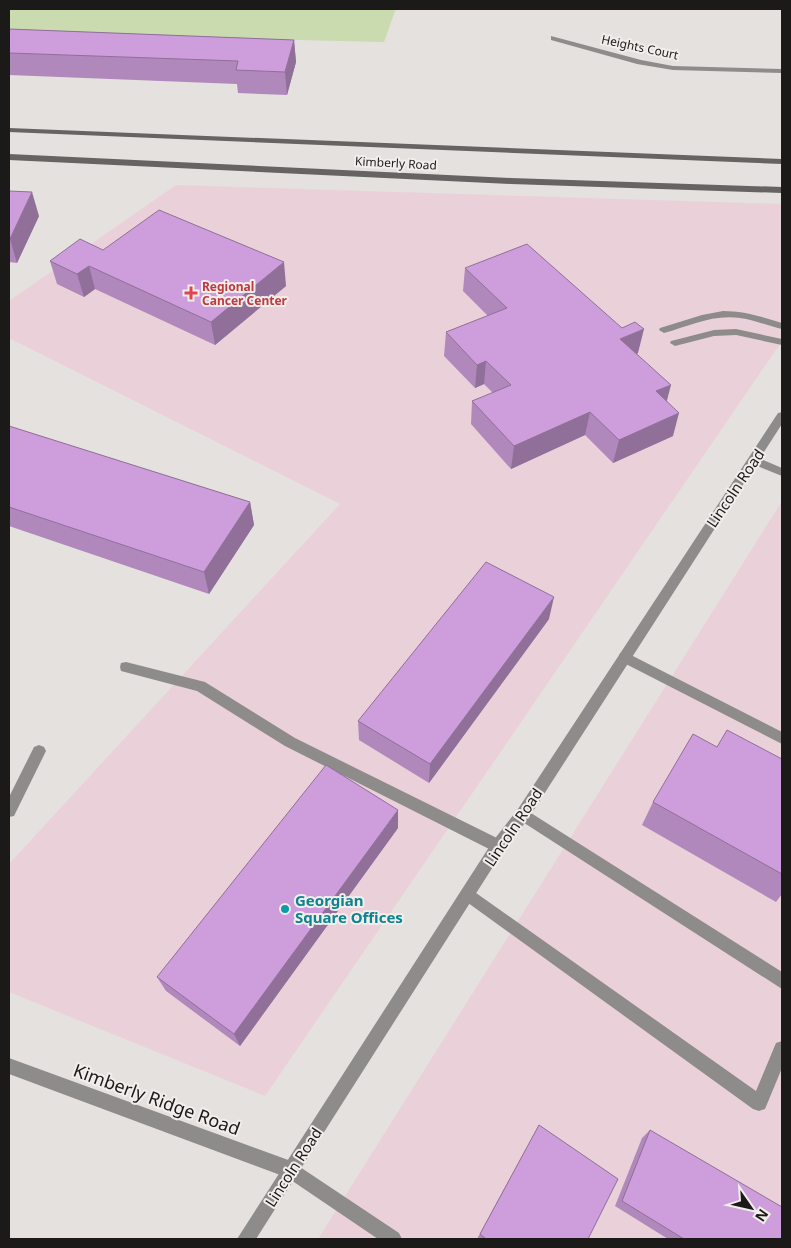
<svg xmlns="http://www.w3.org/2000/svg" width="791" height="1248" font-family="'Noto Sans',sans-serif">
<rect width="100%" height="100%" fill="#e5e1de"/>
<g fill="#ead1d9">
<path d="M176,185L782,204V341L265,1096L9,992V864L340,504L9,338V301Z"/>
<path d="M782,501V1239H318Z"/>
</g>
<path fill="#c9dbaf" d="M9,9H399L395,11L384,42L9,33Z"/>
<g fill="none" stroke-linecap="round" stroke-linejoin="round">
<g fill="#8e8c8b" fill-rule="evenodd">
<path d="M723,311C744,311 763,317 782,323V329C768,326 755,320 740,318C713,314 689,326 664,333L659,330L660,328L702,315Z"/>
<path d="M736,329L782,339V345L736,335L714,336L675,346L670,343L671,341L714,330Z"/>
<path d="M754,456L782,468V476L750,463L748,460L750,457Z"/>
<path d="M625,652L782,732V744L620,661L619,657L620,653Z"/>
<path d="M126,662L205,682L295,738L503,841L505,846L503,851L498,853L493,851L285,746L197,691L121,671L120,667L121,663Z"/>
<path d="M39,745L44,747L46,751L14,816L9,817V797L34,747Z"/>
<path d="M523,808L782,972V989L518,819L516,814L518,809Z"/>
<path d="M469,888L756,1091L776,1043L782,1041V1068L765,1109L759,1111L753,1109L464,900L462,895L464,890Z"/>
<path d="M291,1161L399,1233L402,1239H378L285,1176L282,1170L285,1164Z"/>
</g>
<g fill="#8e8c8b" fill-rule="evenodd">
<path d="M551,36L641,60L673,66L782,69V73L673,70L637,64L551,40Z"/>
<path d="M9,1058L291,1161L297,1164L300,1170L297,1176L291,1179L9,1074Z"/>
</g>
<path fill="#8e8c8b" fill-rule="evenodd" d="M782,412V424L528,819L503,851L256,1239H237L493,841L518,809L778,413Z"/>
<g fill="#666362" fill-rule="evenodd">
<path d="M9,128L782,159V164L9,132Z"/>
<path d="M9,154L511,178L782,187V193L511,184L9,160Z"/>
</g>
</g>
<g fill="#b088bc">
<path d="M9,29L294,40L296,62L287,95L238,93L237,84L9,75Z"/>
<path d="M9,191L39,216L17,263L9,262Z"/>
<path d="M103,250L286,286L215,345L95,289L84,297L57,284L50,261Z"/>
<path d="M465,268L638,353L637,354L667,401L673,436L613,463L585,435L511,469L471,424L472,401L493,393L484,384L475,388L444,356L446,332L488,316L463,291Z"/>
<path d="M9,426L250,502L254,525L209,594L9,526Z"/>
<path d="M549,619L429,783L359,740L358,721Z"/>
<path d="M717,747L782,759V894L776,902L642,825L653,802Z"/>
<path d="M398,828L240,1046L166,991L157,977Z"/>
<path d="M539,1125L588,1239H477Z"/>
<path d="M650,1130L782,1239H668L615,1206L642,1138Z"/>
</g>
<g fill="#906f99">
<path d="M294,40L296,62L287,95L285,72Z"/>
<path d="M32,192L39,216L17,263L10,239Z"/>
<path d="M284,262L286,286L215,345L211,322Z"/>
<path d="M89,266L95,289L84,297L77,274Z"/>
<path d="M644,329L638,353L615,363L620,339Z"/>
<path d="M486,361L484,384L475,388L477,365Z"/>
<path d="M671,385L665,408L656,391Z"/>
<path d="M590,412L585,435L511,469L514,446Z"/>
<path d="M679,413L673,436L613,463L619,440Z"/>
<path d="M250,502L254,525L209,594L204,572Z"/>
<path d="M554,597L549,619L429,783L430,764Z"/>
<path d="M398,810V828L240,1046L234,1034Z"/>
</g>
<g fill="#cd9edb" stroke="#906f99">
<path d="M9,29L294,40L285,72L236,70L238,61L9,53Z"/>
<path d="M9,191L32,192L10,239H9Z"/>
<path d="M159,210L284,262L211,322L89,266L77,274L50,261L80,239L103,250Z"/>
<path d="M527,244L622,328L635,322L644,329L620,339L671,385L656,391L679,413L619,440L590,412L514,446L472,401L511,385L486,361L477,365L446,332L507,308L465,268Z"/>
<path d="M9,426L250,502L204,572L9,507Z"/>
<path d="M486,562L554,597L430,764L358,721Z"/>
<path d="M727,730L782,759V874L653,802L693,734L717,747Z"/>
<path d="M326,765L398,810L234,1034L157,977Z"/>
<path d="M539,1125L618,1179L588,1239H486L480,1234Z"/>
<path d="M650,1130L782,1207V1239H684L622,1201Z"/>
</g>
<path fill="#e0444e" stroke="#f2eeeb" stroke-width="2" d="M188.5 285.5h5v5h5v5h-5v5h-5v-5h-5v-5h5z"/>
<circle fill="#0f9aa8" stroke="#f2eeeb" stroke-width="2" cx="285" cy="909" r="5"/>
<g text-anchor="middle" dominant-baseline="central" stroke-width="4" stroke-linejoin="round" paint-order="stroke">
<g font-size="12" fill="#1b1a19" stroke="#f2eeeb">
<text transform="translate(640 47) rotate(12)">Heights Court</text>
<text transform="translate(396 163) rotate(3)">Kimberly Road</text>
</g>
<g font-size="12" font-weight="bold" fill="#be3a42" stroke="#f2eeeb" text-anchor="start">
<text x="202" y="286">Regional<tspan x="202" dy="14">Cancer Center</tspan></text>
</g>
<g font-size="15" fill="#1b1a19" stroke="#f2eeeb">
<text transform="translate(735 488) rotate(-56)">Lincoln Road</text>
<text transform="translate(513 827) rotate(-56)">Lincoln Road</text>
<text transform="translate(293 1167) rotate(-57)">Lincoln Road</text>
</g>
<g font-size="15" font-weight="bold" fill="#0d838f" stroke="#f2eeeb" text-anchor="start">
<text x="295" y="900">Georgian<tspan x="295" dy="17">Square Offices</tspan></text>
</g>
<g font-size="18" fill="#1b1a19" stroke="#f2eeeb">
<text transform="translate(157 1099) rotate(20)">Kimberly Ridge Road</text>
</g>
</g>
<rect width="791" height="1248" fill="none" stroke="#1b1a19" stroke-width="20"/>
<g transform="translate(751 1208) rotate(124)" stroke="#f2eeeb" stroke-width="4" paint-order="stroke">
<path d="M0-4L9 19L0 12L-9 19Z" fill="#1b1a19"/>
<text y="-8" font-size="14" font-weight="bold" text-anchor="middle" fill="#1b1a19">N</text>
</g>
</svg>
